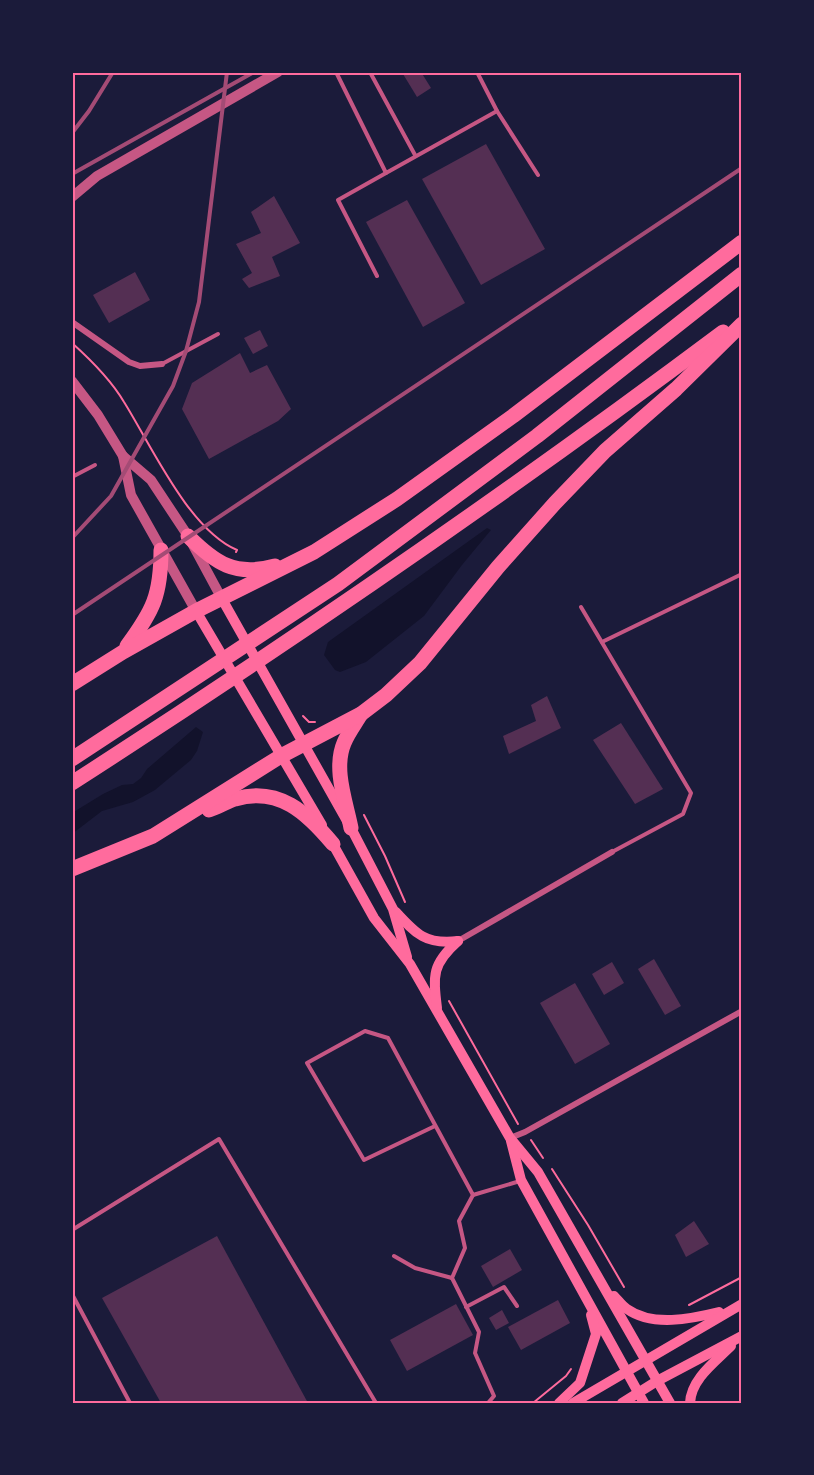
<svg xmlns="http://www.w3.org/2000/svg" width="814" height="1475" font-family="'Fira Sans',sans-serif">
<rect width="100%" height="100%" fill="#1b1b3a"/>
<g fill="#12122b">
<path d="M487,528L491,530L462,565L424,616L366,662L340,672L335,670L324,655L328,642Z"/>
<path d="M196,727L203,732L197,751L191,760L155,790L133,802L102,811L72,834V813L103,794L122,785L133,784L141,778L147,769Z"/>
</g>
<g fill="#542f53">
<path d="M406,72H421L431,88L417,97L403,74Z"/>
<path d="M486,144L545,249L481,285L422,179Z"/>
<path d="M274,196L300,243L272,257L280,276L249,288L242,279L252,273L236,244L261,233L251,212Z"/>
<path d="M407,200L465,303L423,327L366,222Z"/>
<path d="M135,272L150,300L109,323L93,295Z"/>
<path d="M260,330L268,346L253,354L244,338Z"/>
<path d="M240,353L250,373L267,365L291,409L278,421L209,459L182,409L192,383Z"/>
<path d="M547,696L561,728L509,754L503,736L536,721L531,705Z"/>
<path d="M621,723L663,789L635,804L593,740Z"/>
<path d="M654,959L681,1006L665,1015L638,969Z"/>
<path d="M612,962L624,983L604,995L592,974Z"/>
<path d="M575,983L610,1044L575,1064L540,1003Z"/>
<path d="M694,1221L709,1244L686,1257L675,1235Z"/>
<path d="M217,1236L308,1403H161L102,1298Z"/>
<path d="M510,1249L522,1270L493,1287L481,1266Z"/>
<path d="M558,1300L570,1323L521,1350L508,1327Z"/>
<path d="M456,1304L473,1335L407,1371L390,1340Z"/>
<path d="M502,1310L509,1323L496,1330L489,1318Z"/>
</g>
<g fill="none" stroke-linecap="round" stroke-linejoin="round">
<g stroke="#ff6b9d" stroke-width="2">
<path d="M72,343C91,360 111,380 124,402C151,445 189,530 237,550L236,552"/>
<path d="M303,716L309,722H315"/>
<path d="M364,815L385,856L405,902"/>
<path d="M449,1001L518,1124"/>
<path d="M531,1140L543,1158"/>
<path d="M552,1169L588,1225L624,1287"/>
<path d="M689,1305L742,1277"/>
<path d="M533,1403L566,1376L571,1369"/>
</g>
<g stroke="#c65784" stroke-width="4">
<path d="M336,72L386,173L497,111L477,72"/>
<path d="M371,74L415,155"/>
<path d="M497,111L538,175"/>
<path d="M377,276L338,200L386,173"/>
<path d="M162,364L218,334"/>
<path d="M72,477L95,465"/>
<path d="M581,607L691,793L683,814L612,852"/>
<path d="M602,642L742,574"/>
<path d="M435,1126L364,1160L307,1063L365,1031L388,1038L473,1195L520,1181"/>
<path d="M473,1195L459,1221L465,1248L452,1278L479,1332L475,1353L494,1396L488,1403"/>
<path d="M72,1230L219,1139L376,1403"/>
<path d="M394,1256L415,1268L452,1278"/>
<path d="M72,1294L130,1403"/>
<path d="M466,1307L504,1287L517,1306"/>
</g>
<g stroke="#c65784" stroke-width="6">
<path d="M72,322L129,362L140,366L162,364"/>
<path d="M458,941L612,852"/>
<path d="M510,1138L525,1132L742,1011"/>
</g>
<g stroke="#c65784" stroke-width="10">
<path d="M72,197L97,176L278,72"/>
<path d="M72,381L98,415L123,456L151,480L188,536L222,599"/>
<path d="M123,456L131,495L196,611"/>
</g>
<g stroke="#ff6b9d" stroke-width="10">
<path d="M222,599L351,828L393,909L407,957"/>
<path d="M196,611L322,825"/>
<path d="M330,839L374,918L410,964L510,1138L538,1172L670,1403"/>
<path d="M396,912C416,934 426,945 458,941"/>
<path d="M437,1008C433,975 432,964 458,941"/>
<path d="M511,1141L521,1180L644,1403"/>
<path d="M614,1296C618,1300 622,1306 627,1309C652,1327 691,1319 719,1312"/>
<path d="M559,1403L580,1383L596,1334L591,1315"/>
<path d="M573,1403L742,1304"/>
<path d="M622,1403L657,1381L742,1336"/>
<path d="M690,1403C691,1379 715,1362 731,1346"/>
</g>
<g stroke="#ff6b9d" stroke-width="15">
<path d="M188,536C215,563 235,577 275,566"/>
<path d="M127,646C153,611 161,595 161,550"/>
<path d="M72,684L123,652L196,611L314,552L397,499L513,416L742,242"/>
<path d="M72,759L338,584L537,436L742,274"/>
<path d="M72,783C294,640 512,490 723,332"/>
<path d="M209,810C218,807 226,802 235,799C279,786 307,813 333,844"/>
<path d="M351,828C346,802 333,769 344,743C348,733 355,724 361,714"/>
<path d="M72,869L153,836L281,756L361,714L386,695L420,663L498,567L555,503L605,451L676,389L742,324"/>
</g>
<g stroke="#a44b75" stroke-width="4">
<path d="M72,133L89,111L113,72"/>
<path d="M72,174L254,72"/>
<path d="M72,538L111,496L173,386L186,351L199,302L227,72"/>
<path d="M72,615L742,168"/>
</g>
</g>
<rect width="814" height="1475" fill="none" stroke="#1b1b3a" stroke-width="147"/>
<rect x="74" y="74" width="666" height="1328" fill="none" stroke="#ff6b9d" stroke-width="2"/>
</svg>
